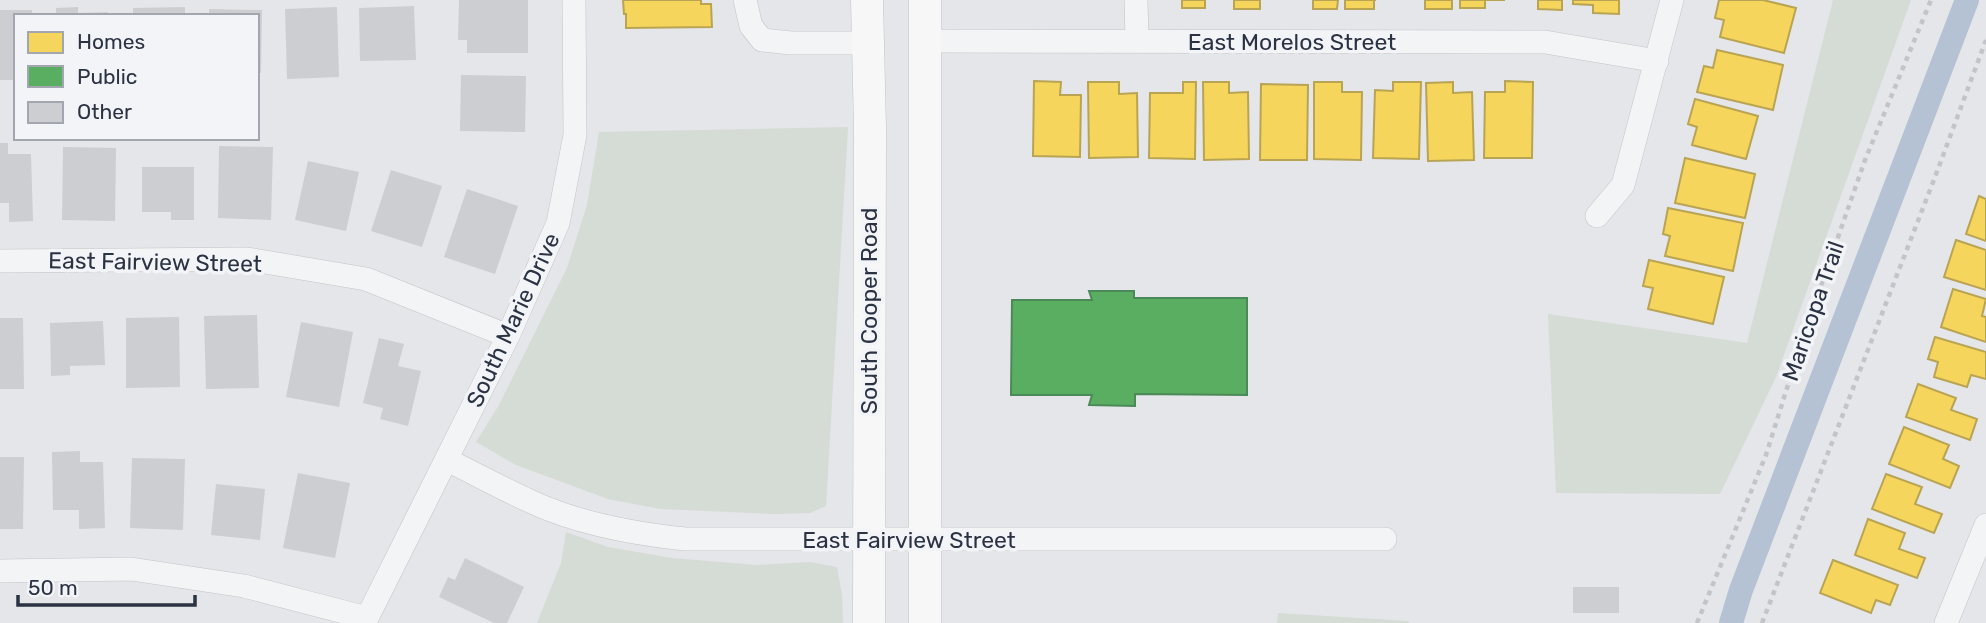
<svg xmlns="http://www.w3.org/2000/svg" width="1986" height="623" font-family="Rubik,sans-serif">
<rect width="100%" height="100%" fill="#e4e6e9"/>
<g fill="#d4dcd5">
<path d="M1833,0H1911L1776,377L1720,494L1556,493L1548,314L1747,343Z"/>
<path d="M848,127L826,506L810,513L776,514L661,509L608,499L516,465L476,442L499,405L567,268L587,205L599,132Z"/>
<path d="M566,532L608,547L672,558L756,565L810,562L837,567L842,596L843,623H537L561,563Z"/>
<path d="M1278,613L1407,621L1410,623H1277Z"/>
</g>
<g fill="#f6d55c" stroke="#b9a454" stroke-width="2">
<path d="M623,0H701V4H711L712,27L626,28V14H624Z"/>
<rect x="1182" y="0" width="23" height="8"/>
<rect x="1234" y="0" width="26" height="9"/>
<path d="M1313,0H1338L1337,9H1313Z"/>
<path d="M1345,0H1376H1374V9H1345Z"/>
<rect x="1425" y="0" width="27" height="9"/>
<path d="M1460,0H1505H1485V8H1460Z"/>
<path d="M1538,0H1562V10L1538,9Z"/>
<path d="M1573,0H1619V14L1593,13V5L1573,4Z"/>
<path d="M1719,0H1763L1796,8L1784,53L1720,37L1724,20L1715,18Z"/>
<path d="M1717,50L1783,65L1773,110L1697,92L1704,66L1713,68Z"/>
<path d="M1034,81L1061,82L1060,95H1081L1080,157L1033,156Z"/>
<path d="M1505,81L1533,82L1532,158H1484L1485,92H1505Z"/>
<path d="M1088,82H1119V94L1137,93L1138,157L1089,158Z"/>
<path d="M1183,82H1196L1195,159L1149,158L1150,93H1183Z"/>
<path d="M1203,82H1229V93L1248,92L1249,159L1204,160Z"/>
<path d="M1314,82H1342V92H1362L1361,160L1314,159Z"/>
<path d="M1393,82H1421L1419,159L1373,158L1375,90L1393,91Z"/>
<path d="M1453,82V93L1472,92L1474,160L1428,161L1426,83Z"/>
<path d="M1261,84L1308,85L1307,160H1260Z"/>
<path d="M1695,99L1758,116L1746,159L1692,145L1697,127L1688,124Z"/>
<path d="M1685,158L1755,174L1745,218L1675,203Z"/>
<path d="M1979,196L1986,199V241L1966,234Z"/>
<path d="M1668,208L1743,223L1733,271L1665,256L1670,236L1663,234Z"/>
<path d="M1956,240L1986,250V290L1944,277Z"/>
<path d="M1649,260L1724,277L1713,324L1648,309L1653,288L1643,286Z"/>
<path d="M1953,289L1986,299L1982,316L1986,317V342L1941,327Z"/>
<path d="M1935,337L1986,352V379L1971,375L1967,387L1934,377L1938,362L1928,359Z"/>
<path d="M1918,384L1956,398L1951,410L1977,419L1970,440L1906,417Z"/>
<path d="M1904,427L1949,445L1943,459L1959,466L1950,488L1889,464Z"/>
<path d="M1886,474L1922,487L1915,504L1942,514L1934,533L1872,509Z"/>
<path d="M1868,519L1905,533L1899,549L1925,558L1917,578L1855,555Z"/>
<path d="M1833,560L1898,585L1890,605L1876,600L1871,613L1820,593Z"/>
</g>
<path fill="#5aae61" stroke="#4c8958" stroke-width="2" d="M1089,291H1134V298H1247V395L1135,394V406L1089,405L1092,395H1011L1012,300H1092Z"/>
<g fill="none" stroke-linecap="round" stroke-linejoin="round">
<path stroke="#b4c2d3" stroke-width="24" d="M1731,623L1741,590L1967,0"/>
</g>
<g fill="#ccced1">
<path d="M459,0H528V53H467V40H458Z"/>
<path d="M414,6L416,60L360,61L359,8Z"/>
<path d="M78,7V13L108,12V16H56V8Z"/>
<path d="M185,7V16H133V8Z"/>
<path d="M337,7L339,77L287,79L285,9Z"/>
<path d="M209,9L262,10L261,73H257V16H209Z"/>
<path d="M0,10H32V16H16V80H0Z"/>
<path d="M461,75L526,76L525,132L460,131Z"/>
<path d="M0,143H8V154H31L33,221L9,222V203H0Z"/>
<path d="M219,146L273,147L271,220L218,218Z"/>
<path d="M63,147L116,148L115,221L62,220Z"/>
<path d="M308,161L359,172L346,231L295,220Z"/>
<path d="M142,167H194V220H171V212H142Z"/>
<path d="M391,170L442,186L422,247L371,231Z"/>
<path d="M467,189L518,206L495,274L444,257Z"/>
<path d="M257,315L259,388L206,389L204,316Z"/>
<path d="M179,317L180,387L126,388V318Z"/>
<path d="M0,318H23L24,389H0Z"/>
<path d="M103,321L105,365L70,366V375L51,376L50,323Z"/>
<path d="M301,322L353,332L339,407L286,397Z"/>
<path d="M379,338L404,344L398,366L421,371L408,426L380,419L383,408L363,403Z"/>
<path d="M80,451V462H103L105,528L79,529V510H53L52,452Z"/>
<path d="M0,457H24L23,529H0Z"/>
<path d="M132,458L185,459L183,530L130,528Z"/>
<path d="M298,473L350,483L335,558L283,548Z"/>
<path d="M216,484L265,489L260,540L211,535Z"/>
<path d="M465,558L524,587L507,623H494L439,597L448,577L455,580Z"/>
<rect x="1573" y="587" width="46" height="26"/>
</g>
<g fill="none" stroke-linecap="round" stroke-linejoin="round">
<defs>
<g id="street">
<path d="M745,0L751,26L762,40L791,43H867"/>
<path d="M1136,0L1137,41"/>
<path d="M925,41L1545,42L1657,61"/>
<path d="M1597,216L1623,185L1672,0"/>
<path d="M0,261L247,259L366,279L508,336"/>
<path d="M447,460C476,474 505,490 534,503C578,523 637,534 685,539H1385"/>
<path d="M0,571L131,569L244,586L367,618L508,336L558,223L575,135L574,0"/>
<path d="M1946,623L1986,525"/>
</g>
<g id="secondary">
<path d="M867,0L870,128L869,623"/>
<path d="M925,623V0"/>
</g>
</defs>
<use href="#street" stroke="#c2c4c7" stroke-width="24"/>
<use href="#secondary" stroke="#c2c4c7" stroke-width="33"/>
<g stroke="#c3c4c9" stroke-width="4.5" stroke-dasharray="5 5" stroke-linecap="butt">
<path d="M1697,623L1766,455L1803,337L1865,160L1931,0"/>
<path d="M1762,623L1935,177L1986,40"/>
</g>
<use href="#street" stroke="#f3f4f6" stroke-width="23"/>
<use href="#secondary" stroke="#f7f7f7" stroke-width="32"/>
</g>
<g text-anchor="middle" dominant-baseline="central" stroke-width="7" stroke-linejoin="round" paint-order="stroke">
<g font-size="23" fill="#2b3242" stroke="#f2f4f8">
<text x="1292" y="42">East Morelos Street</text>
<text transform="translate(155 262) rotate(1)">East Fairview Street</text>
<text transform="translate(869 311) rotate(-90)">South Cooper Road</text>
<text transform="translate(1813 311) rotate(-71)">Maricopa Trail</text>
<text transform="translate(513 320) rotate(-65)">South Marie Drive</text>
<text x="909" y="540">East Fairview Street</text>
</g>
</g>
<rect x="14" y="14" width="245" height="126" fill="#f2f4f8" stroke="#a2a6af" stroke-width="2"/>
<rect x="28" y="32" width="35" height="21" fill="#f6d55c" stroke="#a2a6af" stroke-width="2"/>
<text x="77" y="49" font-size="21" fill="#2b3242">Homes</text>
<rect x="28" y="66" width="35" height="21" fill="#5aae61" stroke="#a2a6af" stroke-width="2"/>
<text x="77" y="84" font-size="21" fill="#2b3242">Public</text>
<rect x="28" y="102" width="35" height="21" fill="#ccced1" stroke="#a2a6af" stroke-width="2"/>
<text x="77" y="119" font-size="21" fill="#2b3242">Other</text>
<path d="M18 595v10h177v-10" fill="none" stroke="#2b3242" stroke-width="3.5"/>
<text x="28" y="595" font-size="21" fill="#2b3242" stroke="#f2f4f8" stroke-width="5" paint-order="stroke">50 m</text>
</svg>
